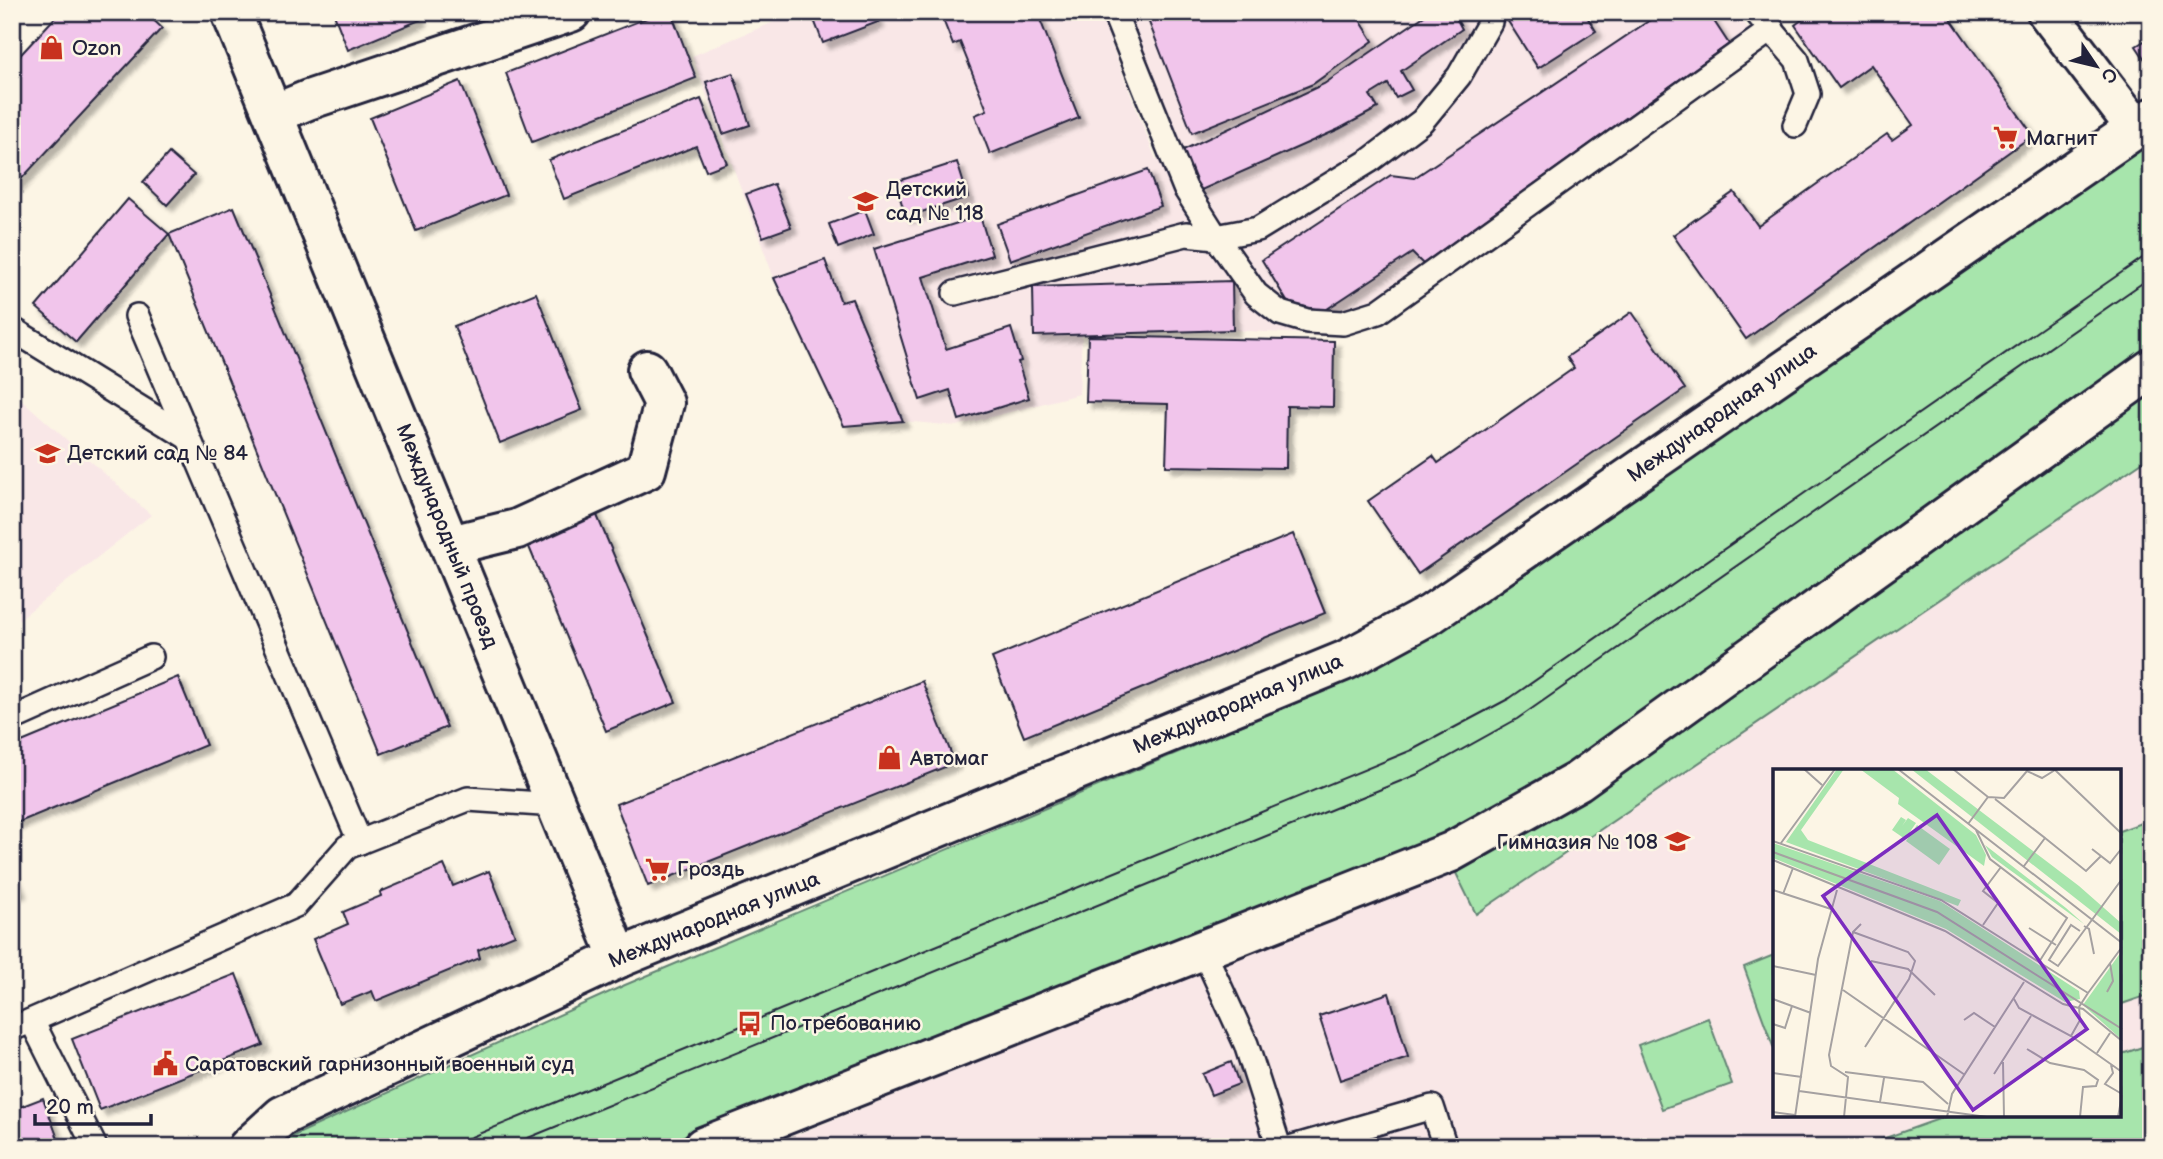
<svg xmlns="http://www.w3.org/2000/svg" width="2163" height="1159" font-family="'Balsamiq Sans',sans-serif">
<defs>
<filter id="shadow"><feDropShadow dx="6" dy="6" stdDeviation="2" flood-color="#0004"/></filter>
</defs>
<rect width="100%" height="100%" fill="#fcf5e5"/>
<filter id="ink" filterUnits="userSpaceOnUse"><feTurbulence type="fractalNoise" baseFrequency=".0143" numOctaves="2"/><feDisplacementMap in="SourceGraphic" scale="14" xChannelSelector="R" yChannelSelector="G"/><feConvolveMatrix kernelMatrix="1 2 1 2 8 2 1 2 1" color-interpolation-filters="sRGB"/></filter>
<g filter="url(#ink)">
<g fill="#f9e7e7">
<path d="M798,12H1099L1156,160L1183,149L1128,12H1596L1604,24L1621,12H1736L1749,29L1423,264L1321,335L1233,330L1082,334L1079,394L956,426L903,421L844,426L774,278L692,56Z"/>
<path d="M12,391L151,515L12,625Z"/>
<path d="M2151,456V1044L2119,1055V771H1774V1115H1950L1860,1147H766L1252,951L1453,867L1476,913Z"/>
</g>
<g fill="#a7e5ac" stroke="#648474" stroke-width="2">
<path d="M2151,140V353L1572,769L1444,835L656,1147H280L291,1137L625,985L1357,677L1442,630L2092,177Z"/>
<path d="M2151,387V456L1476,914L1453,867Z"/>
<path d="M2141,823L2151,850V994L2119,1005V831Z"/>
<path d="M1774,955V1049L1744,967Z"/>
<path d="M1708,1018L1732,1084L1662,1109L1638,1045Z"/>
<path d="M2151,1044V1147H1860L1950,1115H2119V1055Z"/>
</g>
<g fill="#f1c5eb" stroke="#22223b" stroke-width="2" filter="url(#shadow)">
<path d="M60,12H145L162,28L12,189V64Z"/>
<path d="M333,12H417L420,20L348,50Z"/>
<path d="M662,12H671L696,78L532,142L506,73Z"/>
<path d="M811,12H874L878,22L823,43Z"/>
<path d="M940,12H1037L1079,118L990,154L975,115L987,110L960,42L953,45Z"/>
<path d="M1145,12H1270L1271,15L1277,12H1355L1373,41L1313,84L1192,133Z"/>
<path d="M1430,12H1453L1462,29L1401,71L1412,90L1396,98L1388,84L1370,95L1378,108L1339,129L1199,191L1183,150L1324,84Z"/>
<path d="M1502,12H1584L1596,31L1538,68Z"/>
<path d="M1662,12H1708L1729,44L1423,264L1412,253L1324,311L1288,303L1262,260L1391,175L1414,178Z"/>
<path d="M1812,12H1946L2033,135L1746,339L1673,235L1734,192L1758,226L1887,134L1892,140L1913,125L1871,65L1839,88L1795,25Z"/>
<path d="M2151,37V58L2146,61L2136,46Z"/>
<path d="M733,73L750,125L723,134L706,82Z"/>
<path d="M460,81L506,195L416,231L370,118Z"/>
<path d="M701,99L727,163L706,171L696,146L564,199L549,160Z"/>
<path d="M169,153L194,175L167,205L143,182Z"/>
<path d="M957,162L968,197L906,217L895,182Z"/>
<path d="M1148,170L1161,206L1010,260L997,224Z"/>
<path d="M774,184L791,227L763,237L746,194Z"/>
<path d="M128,199L169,234L76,342L36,307Z"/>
<path d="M234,207L447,727L381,754L169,234Z"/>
<path d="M865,210L874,234L838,248L829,224Z"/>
<path d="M980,216L992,255L923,277L946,349L1011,328L1021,361L1018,362L1029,398L959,420L950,390L920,400L874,249Z"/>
<path d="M825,260L841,302L852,299L903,421L844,426L774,278Z"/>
<path d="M1232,281L1233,330L1034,336L1033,287Z"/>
<path d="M536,293L582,410L500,443L454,326Z"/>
<path d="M1632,312L1685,389L1418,574L1368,501L1433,456L1438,463L1574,368L1567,357Z"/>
<path d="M1088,336L1334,341L1333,407L1287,406L1286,468L1166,466L1168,404L1086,402Z"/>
<path d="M593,506L676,702L606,731L524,535Z"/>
<path d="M1293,534L1325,613L1024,737L992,658Z"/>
<path d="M178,677L206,745L12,825V746Z"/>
<path d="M922,681L955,763L648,886L616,804Z"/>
<path d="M444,865L453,886L489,871L515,935L478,950L480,958L376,1001L372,991L340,1004L313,939L348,924L343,912L381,896L380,892Z"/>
<path d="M12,871L20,891L12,894Z"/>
<path d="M236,974L263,1045L100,1110L72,1039Z"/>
<path d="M1389,993L1408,1057L1340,1080L1319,1016Z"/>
<path d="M1231,1062L1239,1084L1211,1095L1202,1074Z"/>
<path d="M43,1098L61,1147H12V1110Z"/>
</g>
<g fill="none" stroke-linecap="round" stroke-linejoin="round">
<defs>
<g id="lane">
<path d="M1114,12L1185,188L1216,237L1256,294L1280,313L1307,321L1343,323L1378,312L1772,29"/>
<path d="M1756,12L1797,60L1808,94L1795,125"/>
<path d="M955,293L1186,234L1216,237L1258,229L1369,161L1422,121L1459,76L1490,22"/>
<path d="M137,316L360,842"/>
<path d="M12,329L187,437"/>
<path d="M12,719L151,657"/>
<path d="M1203,950L1246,1044L1279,1147"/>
<path d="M32,1021L95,1147"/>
<path d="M12,1029L296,905L347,847L468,799L556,805"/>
<path d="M1293,1147L1432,1107L1445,1147"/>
</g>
<g id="street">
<path d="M231,12L619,958"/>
<path d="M2047,12L2135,127"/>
<path d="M274,114L308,100L571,12"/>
<path d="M451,545L517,529L646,470L664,403L647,370"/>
<path d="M248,1147L282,1116L619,958L1346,660L1431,614L2151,118"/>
</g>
<path id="secondary" d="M703,1147L1451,852L1578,781L2151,369"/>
</defs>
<use href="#lane" stroke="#22223b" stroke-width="28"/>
<use href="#street" stroke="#22223b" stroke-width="44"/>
<use href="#secondary" stroke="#22223b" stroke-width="44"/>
<use href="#lane" stroke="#fcf5e5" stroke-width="23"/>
<use href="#street" stroke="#fcf5e5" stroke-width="38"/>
<use href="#secondary" stroke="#fcf5e5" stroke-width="38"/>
<g stroke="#22223b" stroke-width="2">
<path d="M447,1147L1412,750L1510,698L2151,252"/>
<path d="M506,1147L1418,774L1517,719L2151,277"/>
</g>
</g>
</g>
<defs>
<symbol id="shop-bare" viewBox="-9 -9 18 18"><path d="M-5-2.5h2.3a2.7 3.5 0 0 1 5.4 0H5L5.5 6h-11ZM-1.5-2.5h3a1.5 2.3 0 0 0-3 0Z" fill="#c8321e" stroke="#fcf5e5" stroke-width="2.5" paint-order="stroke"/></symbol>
<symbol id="supermarket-bare" viewBox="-9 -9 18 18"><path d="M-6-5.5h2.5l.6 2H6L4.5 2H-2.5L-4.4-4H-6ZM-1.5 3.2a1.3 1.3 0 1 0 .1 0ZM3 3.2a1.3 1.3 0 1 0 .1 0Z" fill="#c8321e" stroke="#fcf5e5" stroke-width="2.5" paint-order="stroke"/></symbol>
<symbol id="school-bare" viewBox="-9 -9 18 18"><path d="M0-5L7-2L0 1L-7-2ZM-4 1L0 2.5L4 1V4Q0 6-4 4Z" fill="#c8321e" stroke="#fcf5e5" stroke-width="2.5" paint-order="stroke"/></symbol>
<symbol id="bus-bare" viewBox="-9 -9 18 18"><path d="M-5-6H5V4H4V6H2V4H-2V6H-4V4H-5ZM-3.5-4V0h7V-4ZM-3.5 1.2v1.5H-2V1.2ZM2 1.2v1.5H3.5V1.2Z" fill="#c8321e" stroke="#fcf5e5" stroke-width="2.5" paint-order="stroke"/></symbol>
<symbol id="civic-bare" viewBox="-9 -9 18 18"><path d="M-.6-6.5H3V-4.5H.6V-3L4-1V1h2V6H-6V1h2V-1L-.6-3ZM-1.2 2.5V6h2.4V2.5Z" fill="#c8321e" stroke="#fcf5e5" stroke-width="2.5" paint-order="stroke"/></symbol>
</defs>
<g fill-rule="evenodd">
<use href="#shop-bare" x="34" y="30" width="35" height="35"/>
<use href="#supermarket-bare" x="1988" y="120" width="35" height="35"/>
<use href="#school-bare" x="848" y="184" width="35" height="35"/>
<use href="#school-bare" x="30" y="436" width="35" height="35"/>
<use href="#shop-bare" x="872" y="740" width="35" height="35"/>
<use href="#school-bare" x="1660" y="824" width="35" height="35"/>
<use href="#supermarket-bare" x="640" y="852" width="35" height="35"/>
<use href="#bus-bare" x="732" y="1006" width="35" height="35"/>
<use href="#civic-bare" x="148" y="1046" width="35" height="35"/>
</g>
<g text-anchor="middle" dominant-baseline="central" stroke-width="5" stroke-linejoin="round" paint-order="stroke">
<g font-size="21" fill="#22223b" stroke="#fcf5e5" text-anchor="start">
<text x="72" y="48">Ozon</text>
<text x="2026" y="138">Магнит</text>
<text x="886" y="189">Детский<tspan x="886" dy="24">сад № 118</tspan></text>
<text x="67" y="453">Детский сад № 84</text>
<text x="910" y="758">Автомаг</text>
<text x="1658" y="842" text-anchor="end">Гимназия № 108</text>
<text x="677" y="869">Гроздь</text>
<text x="770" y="1023">По требованию</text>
<text x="185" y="1064">Саратовский гарнизонный военный суд</text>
</g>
<g font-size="21" fill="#22223b" stroke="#fcf5e5">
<text transform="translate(1722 413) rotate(-35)">Международная улица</text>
<text transform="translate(447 536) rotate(68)">Международный проезд</text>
<text transform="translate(1238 704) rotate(-23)">Международная улица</text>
<text transform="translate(714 920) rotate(-22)">Международная улица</text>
</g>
</g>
<g transform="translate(1773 769)">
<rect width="348" height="348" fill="#fcf5e5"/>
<path d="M64,0H71L28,61L35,71L188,131L185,137L13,73ZM87,0H119L203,66L213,86L211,97L125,35L126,29ZM138,0H152L306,117L348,154V165ZM128,48L133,51L129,57L135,49L143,54L132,70L119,61ZM144,56L177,80L166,96L133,72ZM0,74L167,132L306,222L307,230L292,233L173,160L0,89ZM212,76L293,139L311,155L219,88ZM348,183V270L310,236Z" fill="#a7e5ac"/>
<path fill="none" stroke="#a5a1a1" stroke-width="2" d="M31,0L49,16M125,0L349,174M180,0L215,28M281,0L349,65M222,30L272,69L251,97M195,55L215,28L231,29L254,2L269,9L282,1M203,61L217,90L294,149L266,193M272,69L313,102L328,87M0,72L168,131L315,224L349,178M8,74L62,0M319,80L337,94L349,79M0,83L164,143L349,260M0,91L172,162L290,235L310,240L349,272M0,121L58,140M10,125L20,99M210,156L225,134L210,122L228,98M311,157L316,160L321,185M256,159L283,176M307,162L298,156L276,191L285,197L349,110M80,163L135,183L142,192L136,210L92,278M98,192L135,200L162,226M0,197L43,206M70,221L192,306M334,223L340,212L337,194M0,230L38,244M241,230L246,239L298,267L349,303M191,251L201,244L222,258M0,255L12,259L19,237M298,267L307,251L306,238L315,224M254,280L277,294L311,301L325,311L323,317L310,318L307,348M324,284L337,264M230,293L231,348M338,296L340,304L332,315L349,325M72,303L150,313L175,335M0,304L29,308M221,305L258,247M26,322L214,348M107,333L111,309M0,343L22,346M22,348L45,190L64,121M71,348L75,308L58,297L56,286L80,163L88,155M174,348L179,325L251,213M345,348L349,326"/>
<path fill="#7b2cbf" fill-opacity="0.15" stroke="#7b2cbf" stroke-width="3.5" d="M164,46L314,260L200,341L50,127Z"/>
<rect width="348" height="348" fill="none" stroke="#22223b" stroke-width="3.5"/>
</g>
<rect width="2163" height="1159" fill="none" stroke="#fcf5e5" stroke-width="42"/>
<rect x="21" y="21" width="2121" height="1117" fill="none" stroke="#22223b" stroke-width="2.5" filter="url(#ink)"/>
<g transform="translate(2096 66) rotate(125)" stroke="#fcf5e5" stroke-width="5" paint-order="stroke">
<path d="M0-5L12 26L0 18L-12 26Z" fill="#22223b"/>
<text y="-10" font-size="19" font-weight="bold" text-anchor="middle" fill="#22223b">С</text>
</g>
<path d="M35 1114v10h116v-10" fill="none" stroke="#22223b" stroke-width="3.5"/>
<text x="46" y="1114" font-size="21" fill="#22223b" stroke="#fcf5e5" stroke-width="5" paint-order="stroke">20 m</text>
</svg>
